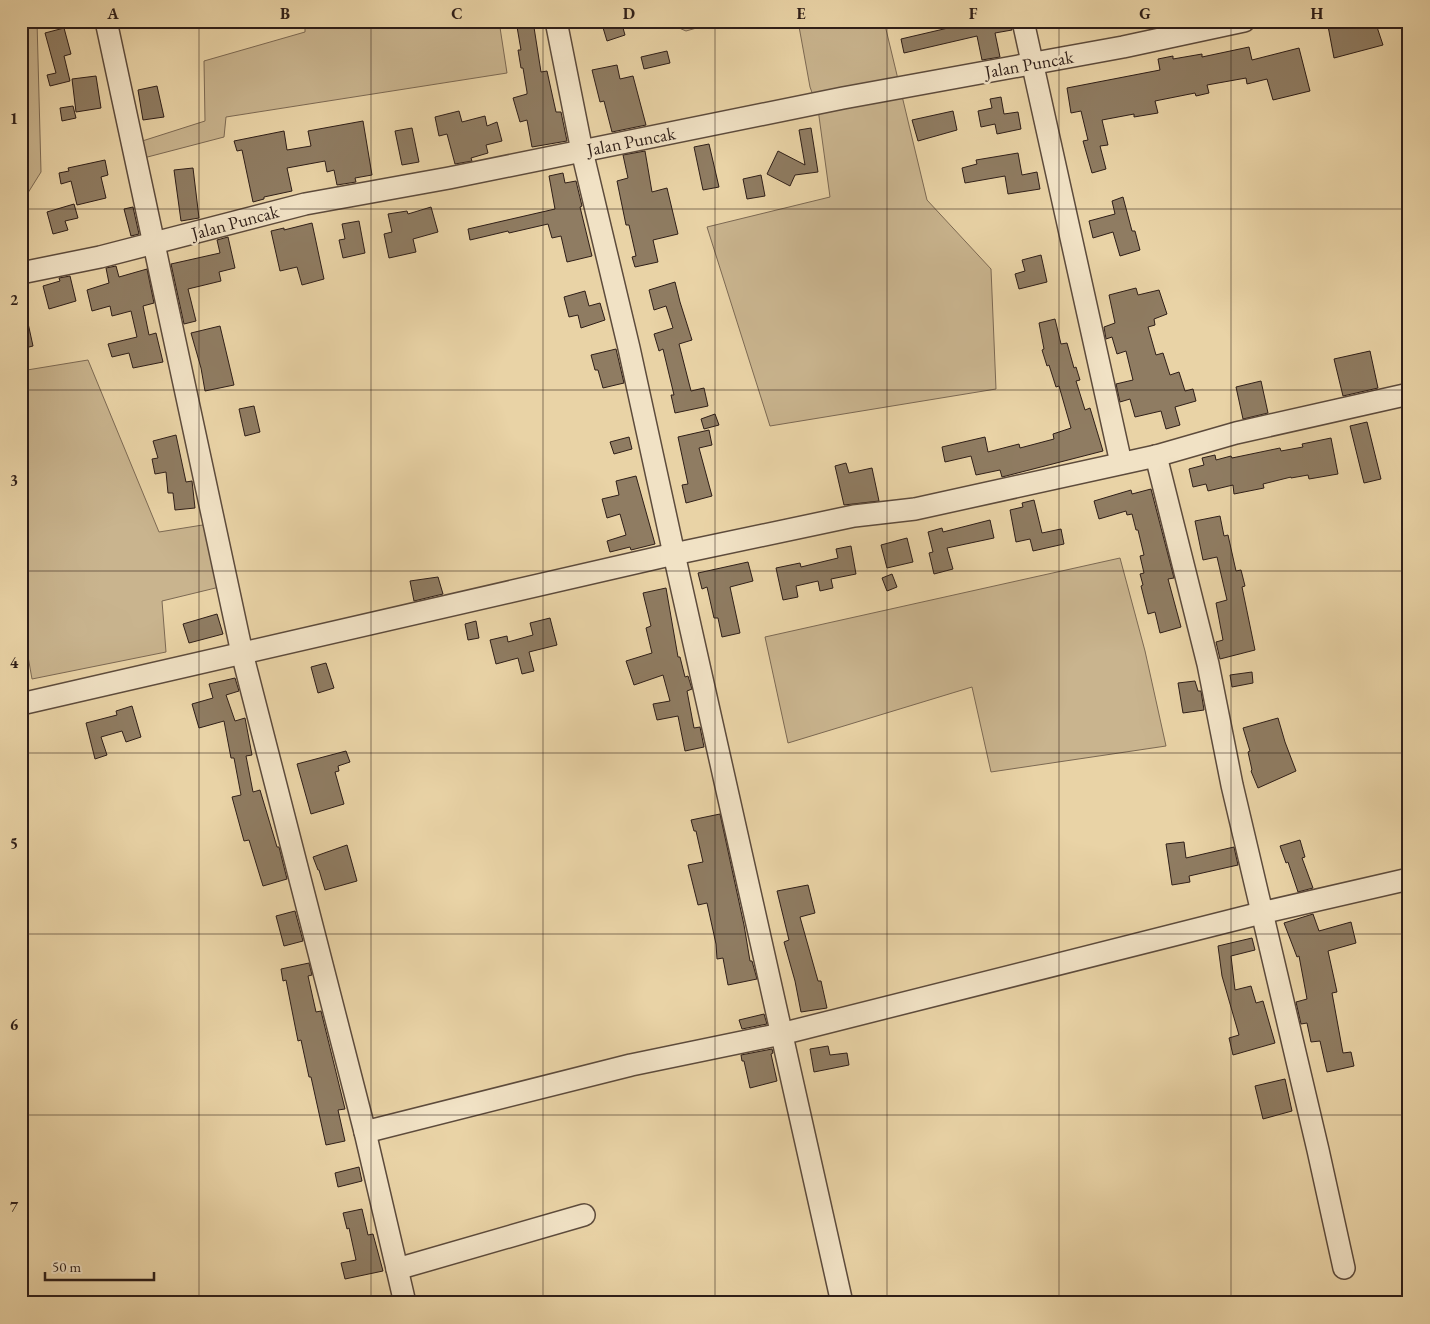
<svg xmlns="http://www.w3.org/2000/svg" width="1430" height="1324" font-family="'EB Garamond',serif">
<rect width="100%" height="100%" fill="#e9d3a6"/>
<filter id="stains"><feTurbulence type="fractalNoise" baseFrequency=".004" numOctaves="4"/><feColorMatrix values="0 0 0 0 .2 0 0 0 0 .09 0 0 0 0 .02 0 0 0 .5 -.17"/></filter>
<radialGradient id="worn" r=".72"><stop offset=".6" stop-color="#630" stop-opacity="0"/><stop offset="1" stop-color="#630" stop-opacity=".3"/></radialGradient>
<g fill="#c9b48e" stroke="#7c6953">
<path d="M21,21H37L41,172L21,204Z"/>
<path d="M305,21H499L507,73L226,117L224,137L136,160V143L205,121L204,61L305,32Z"/>
<path d="M663,21H721L686,31Z"/>
<path d="M798,21H884L927,200L991,269L996,389L770,426L707,227L830,197L818,109L810,87Z"/>
<path d="M88,360L159,532L215,523L232,584L162,601L166,652L32,679L21,617V371Z"/>
<path d="M1120,558L1145,651L1166,746L991,772L972,687L788,743L765,637Z"/>
</g>
<g fill="#8f7c62" stroke="#2e1e18">
<path d="M516,21H533L541,72L547,71L556,112H561L567,141L532,147L527,120L520,122L513,98L527,94V92L523,68H521L518,50H521Z"/>
<path d="M601,21H621L625,35L607,41Z"/>
<path d="M978,21H1011L1012,30L995,33L1000,57L982,60L977,36L904,53L901,39Z"/>
<path d="M1366,21H1375L1383,45L1334,58L1328,26L1345,22L1346,26Z"/>
<path d="M64,28L71,54L64,56L70,81L50,86L47,75L56,73L45,33Z"/>
<path d="M1249,47L1252,60L1299,48L1310,91L1273,100L1267,79L1247,84L1246,78L1207,85L1209,93L1196,96L1195,93L1155,101L1158,113L1134,117V114L1102,120L1108,145L1100,146L1106,169L1092,173L1083,141L1088,140L1081,111L1071,113L1067,88L1160,70L1158,59L1173,56V59L1202,54V57Z"/>
<path d="M667,51L670,63L644,69L641,57Z"/>
<path d="M617,65L620,79L633,76L646,125L612,132L604,101L600,102L592,70Z"/>
<path d="M96,76L101,108L76,112L72,79Z"/>
<path d="M157,86L164,117L143,120L138,90Z"/>
<path d="M1001,97L1004,114L1018,112L1021,129L997,134L995,124L981,127L978,111L992,108L990,99Z"/>
<path d="M73,106L76,118L62,121L60,108Z"/>
<path d="M459,111L462,122L485,116L487,126L497,122L502,141L486,145L488,153L471,158L472,161L455,164L447,134L439,136L435,117Z"/>
<path d="M953,111L957,130L918,141L912,120Z"/>
<path d="M363,121L372,175L355,178L356,182L337,185L334,170L327,172L325,161L287,168L292,191L264,197V199L253,202L242,150L237,151L234,141L284,131L287,150L311,146L308,131Z"/>
<path d="M412,128L419,162L402,165L395,131Z"/>
<path d="M811,128L818,172L795,175L790,186L767,174L778,151L805,165L799,130Z"/>
<path d="M709,144L719,187L703,190L694,147Z"/>
<path d="M645,151L652,192L667,188L678,234L653,240L658,262L635,267L632,257L636,256L629,225H626L617,181L628,178L623,155Z"/>
<path d="M1018,153L1022,175L1037,172L1040,189L1008,194L1005,176L965,183L962,168L977,164L976,160Z"/>
<path d="M105,160L108,175L101,177L106,198L77,205L71,181L61,184L59,173L69,171L68,168Z"/>
<path d="M193,168L199,218L181,221L174,170Z"/>
<path d="M563,173L565,183L576,181L582,206L580,207L592,256L567,262L561,236L552,238L548,224L509,233L508,231L470,240L468,229L555,209L549,176Z"/>
<path d="M761,175L765,196L747,199L743,179Z"/>
<path d="M1123,197L1132,231H1135L1140,250L1120,256L1113,232L1093,238L1089,221L1115,214L1112,201Z"/>
<path d="M74,204L78,218L65,221L68,230L53,234L47,212Z"/>
<path d="M133,207L139,234L131,236L124,209Z"/>
<path d="M431,207L438,232L413,239L416,252L389,258L384,234L392,232L388,214L407,211L408,214Z"/>
<path d="M359,221L365,253L343,258L339,240L345,239L342,224Z"/>
<path d="M312,223L324,279L302,285L297,267L280,271L271,231L284,228V230Z"/>
<path d="M228,237L235,268L219,272L221,281L188,289L196,321L184,324L171,264L220,253L217,240Z"/>
<path d="M1041,255L1047,282L1019,289L1015,274L1025,271L1022,260Z"/>
<path d="M116,266L119,277L147,269L154,303L143,306L149,335L156,333L163,362L133,368L129,353L112,357L108,344L137,337L131,311L112,316L110,306L92,311L87,290L109,283L106,268Z"/>
<path d="M70,276L76,301L49,309L43,286L60,281L59,278Z"/>
<path d="M675,282L680,302L692,340L679,344L691,391L704,388L708,406L675,413L671,395H674L663,349L659,351L654,334L673,328L666,306L654,310L649,290Z"/>
<path d="M1136,288L1138,295L1159,290L1167,314L1154,319L1155,325L1148,327L1156,355L1163,353L1170,375L1179,372L1185,391L1193,389L1196,401L1175,407L1180,425L1166,429L1161,411L1135,417L1130,399L1120,402L1116,384L1133,380L1126,351L1117,354L1112,337L1106,339L1104,327L1115,323L1109,295Z"/>
<path d="M585,291L589,306L600,303L605,320L581,328L578,315L569,317L564,297Z"/>
<path d="M26,314L33,346L21,349V315Z"/>
<path d="M1055,319L1061,344L1067,343L1074,368L1076,367L1080,380L1076,381L1085,410L1090,408L1103,451L1002,477L1000,470L976,475L971,456L945,462L942,447L985,437L988,452L1019,444L1020,448L1054,439L1053,434L1071,428L1059,386L1056,387L1049,365L1047,366L1042,350L1044,349L1039,323Z"/>
<path d="M220,326L234,385L205,391L201,368L191,333Z"/>
<path d="M616,349L624,383L603,388L598,370H595L591,355Z"/>
<path d="M1370,351L1378,388L1343,396L1334,359Z"/>
<path d="M1261,381L1268,413L1243,419L1236,387Z"/>
<path d="M254,406L260,432L245,436L239,409Z"/>
<path d="M715,414L719,425L704,429L701,419Z"/>
<path d="M1367,422L1381,479L1364,483L1350,426Z"/>
<path d="M709,430L712,445L699,448L712,496L686,503L682,485L688,484L678,437Z"/>
<path d="M176,435L186,482L192,481L195,508L175,510L173,493H168L166,472L155,474L152,459L158,458L153,441Z"/>
<path d="M629,437L632,449L614,454L610,442Z"/>
<path d="M1331,438L1338,474L1309,479L1308,475L1291,478V477L1263,484L1264,488L1234,494L1233,485L1208,491L1206,484L1193,487L1189,469L1204,465L1202,458L1215,455L1216,460L1231,456L1232,458L1280,448L1281,451L1303,447L1302,444Z"/>
<path d="M846,463L849,473L872,468L879,501L844,505L835,466Z"/>
<path d="M636,476L655,544L631,550L630,547L610,552L607,541L626,535L620,514L607,518L602,499L619,495L616,481Z"/>
<path d="M1151,489L1174,578L1168,579L1181,627L1160,633L1155,612L1148,614L1141,586L1143,585L1140,574L1144,573L1140,556L1144,555L1138,530H1136L1132,514L1127,515L1126,511L1099,519L1094,501L1131,490L1132,494Z"/>
<path d="M1034,500L1042,533L1061,529L1064,544L1033,551L1030,539L1016,542L1010,510L1023,507L1022,503Z"/>
<path d="M1220,516L1224,536L1228,535L1236,571L1241,570L1245,586L1242,587L1255,650L1220,659L1216,642L1223,640L1216,603L1227,600L1217,557L1203,560L1195,521Z"/>
<path d="M990,520L994,538L947,548L953,569L934,574L929,553L933,552L928,532L942,528L943,532Z"/>
<path d="M907,538L913,562L887,568L881,545Z"/>
<path d="M851,546L856,574L831,579L833,588L820,591L818,581L796,586L798,597L783,600L776,568L800,563L801,567L838,558L836,549Z"/>
<path d="M748,562L753,581L730,587L740,633L722,637L718,618H714L707,587L702,589L698,573Z"/>
<path d="M892,574L897,587L887,591L882,578Z"/>
<path d="M438,577L443,594L414,601L410,581Z"/>
<path d="M666,588L678,657H680L685,677L688,676L692,689L687,691L694,728L700,727L704,747L685,751L678,716L657,720L653,704L670,701L663,675L634,685L626,661L652,653L646,628L651,626L643,593Z"/>
<path d="M217,614L223,634L189,643L183,624Z"/>
<path d="M550,618L557,645L529,652L534,671L522,674L518,658L496,664L490,640L507,636L508,642L533,635L530,623Z"/>
<path d="M476,621L479,638L468,640L465,624Z"/>
<path d="M326,663L334,688L318,693L311,667Z"/>
<path d="M1252,672L1253,683L1232,687L1230,675Z"/>
<path d="M235,678L239,691L226,695L235,721L245,718L252,755L246,756L253,792L260,790L277,847H279L287,879L263,886L249,840L244,841L232,797L241,795L234,758H231L224,721L199,728L192,704L213,698L209,684Z"/>
<path d="M1195,681L1198,691H1201L1204,710L1183,713L1178,683Z"/>
<path d="M132,706L141,737L126,742L122,731L101,737L107,755L95,759L86,723L117,715L116,711Z"/>
<path d="M1278,718L1285,742L1296,771L1258,788L1251,771L1252,770L1248,752L1250,751L1243,728Z"/>
<path d="M346,751L350,762L338,766L339,771L335,772L344,804L311,814L297,764Z"/>
<path d="M720,814L744,925L750,961H752L757,979L728,985L723,958L717,959L716,944L707,903L698,905L688,865L703,862L696,831H694L691,820Z"/>
<path d="M1300,840L1305,857L1302,858L1313,888L1298,892L1288,862L1286,863L1280,846Z"/>
<path d="M1184,842L1186,858L1234,847L1238,865L1189,876L1190,882L1172,885L1166,844Z"/>
<path d="M347,845L357,881L325,890L319,870H318L313,857Z"/>
<path d="M808,885L815,913L800,917L818,981H821L827,1008L801,1012L795,981L784,942L789,940L777,891Z"/>
<path d="M295,911L303,941L284,946L276,916Z"/>
<path d="M1313,914L1319,931L1351,922L1356,943L1328,951L1337,992L1332,993L1343,1053L1351,1052L1354,1066L1327,1072L1320,1041L1311,1042L1307,1023L1301,1024L1296,1002L1307,999L1305,988L1299,956L1297,957L1284,923Z"/>
<path d="M1252,938L1255,950L1231,956L1235,990L1251,986L1256,1003L1263,1001L1275,1043L1233,1055L1229,1038L1239,1035L1222,976L1218,946Z"/>
<path d="M309,963L312,975L308,976L316,1012L321,1011L345,1109L338,1110L345,1141L326,1145L311,1077H309L301,1040L298,1041L286,980L283,981L281,969Z"/>
<path d="M764,1014L767,1024L742,1029L739,1020Z"/>
<path d="M828,1046L830,1055L847,1053L849,1065L814,1072L810,1049Z"/>
<path d="M772,1049L773,1053L771,1054L777,1081L750,1088L744,1061H742L741,1055Z"/>
<path d="M1285,1079L1292,1111L1263,1119L1255,1086Z"/>
<path d="M359,1167L362,1181L338,1187L335,1173Z"/>
<path d="M362,1209L368,1235L373,1234L383,1271L345,1279L341,1263L356,1260L349,1228L347,1229L343,1213Z"/>
</g>
<g fill="none" stroke-linecap="round" stroke-linejoin="round">
<defs>
<g id="minor">
<path d="M106,21L242,653L365,1132L405,1303"/>
<path d="M556,21L582,151L629,348L674,554L842,1303"/>
<path d="M1023,21L1121,463"/>
<path d="M21,273L100,257L305,204L449,178L843,98L1123,47L1244,21"/>
<path d="M1156,456L1208,664L1232,785L1318,1150L1344,1268"/>
<path d="M21,704L674,554L854,516L915,509L1156,456L1236,433L1409,394"/>
<path d="M365,1132L631,1065L781,1034L1261,913L1409,879"/>
<path d="M397,1269L584,1215"/>
</g>
</defs>
<use href="#minor" stroke="#5d4b3c" stroke-width="24"/>
<use href="#minor" stroke="#f1e2c5" stroke-width="21"/>
</g>
<path fill="none" stroke="#2e1e18" stroke-width="1" stroke-opacity="0.55" d="M199,21V1303M371,21V1303M543,21V1303M715,21V1303M887,21V1303M1059,21V1303M1231,21V1303M21,209H1409M21,390H1409M21,571H1409M21,753H1409M21,934H1409M21,1115H1409"/>
<g text-anchor="middle" dominant-baseline="central" stroke-width="5" stroke-linejoin="round" paint-order="stroke">
<g font-size="18" fill="#2e1e18" stroke="#f1e2c5">
<text transform="translate(1029 64) rotate(-10)">Jalan Puncak</text>
<text transform="translate(631 141) rotate(-11)">Jalan Puncak</text>
<text transform="translate(235 222) rotate(-15)">Jalan Puncak</text>
</g>
</g>
<rect width="1430" height="1324" fill="none" stroke="#e9d3a6" stroke-width="55"/>
<path d="M45 1272v8h109v-8" fill="none" stroke="#2e1e18" stroke-width="2.5"/>
<text x="52" y="1272" font-size="15" fill="#2e1e18" stroke="#f1e2c5" stroke-width="4" paint-order="stroke">50 m</text>
<rect x="28" y="28" width="1374" height="1268" fill="none" stroke="#2e1e18" stroke-width="2"/>
<g font-size="16" text-anchor="middle" font-weight="bold" fill="#2e1e18">
<text x="113" y="19">A</text>
<text x="285" y="19">B</text>
<text x="457" y="19">C</text>
<text x="629" y="19">D</text>
<text x="801" y="19">E</text>
<text x="973" y="19">F</text>
<text x="1145" y="19">G</text>
<text x="1317" y="19">H</text>
<text x="14" y="124">1</text>
<text x="14" y="305">2</text>
<text x="14" y="486">3</text>
<text x="14" y="668">4</text>
<text x="14" y="849">5</text>
<text x="14" y="1030">6</text>
<text x="14" y="1212">7</text>
</g>
<rect width="100%" height="100%" filter="url(#stains)"/>
<rect width="100%" height="100%" fill="url(#worn)"/>
</svg>
